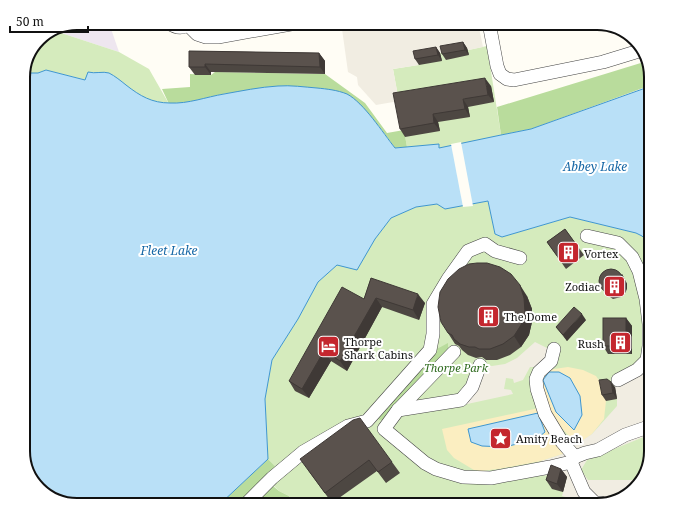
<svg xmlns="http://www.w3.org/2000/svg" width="674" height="528" font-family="'Noto Serif',serif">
<rect width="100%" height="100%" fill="#fffdf5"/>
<path fill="#eee6ef" d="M77,23H109L119,52L55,31Z"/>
<g fill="#d5ebbd">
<path d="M55,31L119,52L149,69L169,104L153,101L144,98L107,73L93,74L86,80L46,70L38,73H23L41,37Z"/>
<path d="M487,46L501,135L462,144L472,204L488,201L495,234L502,237L570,217L636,233L642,236L651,245V451L638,486L597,505H307L303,503L290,501L289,496L279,491L273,485L283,476L268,459L265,399L272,360L298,319L318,282L337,265L375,239L391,218L416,207L437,204L445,209L463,205L439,148V145L407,147L393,69L418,65L417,57L467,48L468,50Z"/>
</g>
<g fill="#b9dc9c">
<path d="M644,62L651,77V85L531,129L501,135L497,107Z"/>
<path d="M215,72L325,74L365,103L387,133L404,130L407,147L395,148L378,125L278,86L223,94L184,103L169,104L162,89L190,87V74L211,75Z"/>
<path d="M448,343V353L388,419L379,420L376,414L435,350Z"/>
<path d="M268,459L284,476L273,486L279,491L289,496L290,501L279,505H219Z"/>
</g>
<g fill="#fbeec1">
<path d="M568,367L583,370L596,376L603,386L606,401L604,419L592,434L577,445L549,414L540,378L547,370Z"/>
<path d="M539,408L569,452L541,461L498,469L481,471L474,470L454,458L447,450L442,429Z"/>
</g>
<g fill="#f1ede2">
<path d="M351,23H478L483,47L469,50L467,48L417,57L419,65L393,69L399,101L376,105L358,85L357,77L348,72L342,29L346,24Z"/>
<path d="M535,342L547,348L548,355L535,372L534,367H530L523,380L514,383L513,379L506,378L504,389L511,390L513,394L458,406L470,380L475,364L492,366L505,364L517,358Z"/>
<path d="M651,355V434L587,460L581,470L588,480H637L644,470L638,486L597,505H578L573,499L562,496L567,477L556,474L541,476V461L569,452L561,441L569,436L577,444L592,434L617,406V399L614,384Z"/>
</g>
<g fill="#b9e0f7" stroke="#3f96cf">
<path d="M46,70L85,80L88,72C95,74 103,71 109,73C115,76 121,81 126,85C140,96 152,103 170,103C188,104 206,97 224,94C241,91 260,87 278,86C291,85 304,87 317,88C327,89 337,90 347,94C364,103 383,133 395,148L439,144V148L501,135L531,129L651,86V245L642,236L636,233L570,217L502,237L495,234L488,201L445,209L437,204L416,207L391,218L375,239L357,270L337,265L318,282L298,319L272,360L265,399L268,459L219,505H77L42,492L23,454V73H38Z"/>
<path d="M549,372H559L570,378L580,396L582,415L574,430L556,412L543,380Z"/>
<path d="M538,413L545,432L535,440L504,447L482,446L471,442L468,429Z"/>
</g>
<path fill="#fffdf5" d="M461,142L473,206L463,207L451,144Z"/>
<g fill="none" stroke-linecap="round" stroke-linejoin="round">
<defs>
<g id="minor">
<path d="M169,23C176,28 183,29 190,23"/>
<path d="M489,23L497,66L500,74L507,79L514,80L603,62L639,51"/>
<path d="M188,25L197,34L206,37H218L291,24"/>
<path d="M587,236L618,243L632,257L639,271L646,299L649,324V346L647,360L637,370L618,380"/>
<path d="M554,349L551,361L539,372L536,379L537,389L545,414L562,442L575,457"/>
<path d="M454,352L398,410L384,429L425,463L436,469L463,477L491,478L550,467L571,462L575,457L585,453L598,450L625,435L651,426"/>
<path d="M398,410L461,400L472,387L480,365"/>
<path d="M571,462L584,492L595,503H601"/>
<path d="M245,505L272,478L303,452L348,426L367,421L430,350L433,334V304L448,279L468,251L485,244L495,251L520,258"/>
</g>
</defs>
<use href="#minor" stroke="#444" stroke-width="14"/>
<use href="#minor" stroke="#fff" stroke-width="13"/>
</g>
<g fill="#4d4742">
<path d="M463,42L467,48L469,55L446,60L442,54Z"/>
<path d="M436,47L440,53L442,61L419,65L415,59Z"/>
<path d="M189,51L319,53L325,61V74L211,72V75H195L189,67Z"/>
<path d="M491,86L494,102L468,107L470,117L438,122L440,131L405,137L400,129Z"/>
<path d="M565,229L584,255L566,269L547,242Z"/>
<path d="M622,274L627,284V288L626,291L624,295L621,297L613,299L607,295L603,290Z"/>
<path d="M371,278L425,303L419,320L382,307L347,371L331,361L309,398L295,391L289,381L364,299Z"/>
<path d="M527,296L532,309V322L529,335L521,347L510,355L497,360H486L482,357L476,358L468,355L462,350L459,346L455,344L448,333Z"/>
<path d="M626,318L632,326V354H608L603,346Z"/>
<path d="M586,320L567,341L556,327Z"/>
<path d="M615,387L617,399L606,401L602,395Z"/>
<path d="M651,400V416L645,407Z"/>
<path d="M353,420L392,462L400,473L386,483L377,471L332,503L308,470Z"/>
<path d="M561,469L567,477L563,492L552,489L546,480Z"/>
</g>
<g fill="#3f3936">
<path d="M463,42L467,48L469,55L465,50Z"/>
<path d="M436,47L440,53L442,61L438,55Z"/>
<path d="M319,53L325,61V74L320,67Z"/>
<path d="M205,64L211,72V75L205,67Z"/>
<path d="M485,78L491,86L494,102L488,95Z"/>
<path d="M463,99L468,107L470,117L465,109Z"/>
<path d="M433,114L438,122L440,131L434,123Z"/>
<path d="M622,274L627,284V288L626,291L624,295L620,289Z"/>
<path d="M520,285L527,296L532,309V322L529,335L521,347L514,336Z"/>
<path d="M418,294L425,303L419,320L413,310Z"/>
<path d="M376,298L382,307L347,371L340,361Z"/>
<path d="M582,314L586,320L567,341L563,335Z"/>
<path d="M626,318L632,326V354L626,346Z"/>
<path d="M324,351L331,361L309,398L302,389Z"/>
<path d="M611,382L615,387L617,399L613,393Z"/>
<path d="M561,469L567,477L563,492L557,484Z"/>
</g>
<g fill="#5a524d" stroke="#3f3936">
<path d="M463,42L465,50L442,54L440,46Z"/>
<path d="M436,47L438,55L415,59L413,51Z"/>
<path d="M189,51L319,53L320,67L205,64V67H189Z"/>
<path d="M485,78L488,95L463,99L465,109L433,114L434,123L400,129L393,93Z"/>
<path d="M565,229L578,247L560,260L547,242Z"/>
<path d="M477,263H487L500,267L511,274L520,285L524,298L525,312L521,325L514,336L503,344L490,349H479L475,347H469L460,344L454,339L452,335L448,333L441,322L438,307L440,292L448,279L459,269L469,264Z"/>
<circle cx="611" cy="281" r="12"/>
<path d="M371,278L418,294L413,310L376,298L340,361L324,351L302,389L289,381L342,287L364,299Z"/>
<path d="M574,307L582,314L563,335L556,327Z"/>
<rect x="603" y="318" width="23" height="28"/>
<path d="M607,379L611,382L613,393L602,395L599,380Z"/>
<path d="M649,398L651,400V409L650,410L645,407L644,401Z"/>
<path d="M360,418L392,462L378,472L369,460L325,493L300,459L353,420Z"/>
<path d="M551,465L561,469L557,484L546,480Z"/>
<path d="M644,470L642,475L640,472Z"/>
<path d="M563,503L571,505H562Z"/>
</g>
<defs>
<symbol id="building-square" viewBox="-11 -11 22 22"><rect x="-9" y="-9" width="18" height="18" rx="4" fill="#c4262e" stroke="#fff"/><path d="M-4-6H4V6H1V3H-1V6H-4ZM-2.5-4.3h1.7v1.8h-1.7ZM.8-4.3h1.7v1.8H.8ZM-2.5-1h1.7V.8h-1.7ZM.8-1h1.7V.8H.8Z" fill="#fff"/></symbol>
<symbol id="hotel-square" viewBox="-11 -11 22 22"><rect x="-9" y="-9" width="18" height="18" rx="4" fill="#c4262e" stroke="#fff"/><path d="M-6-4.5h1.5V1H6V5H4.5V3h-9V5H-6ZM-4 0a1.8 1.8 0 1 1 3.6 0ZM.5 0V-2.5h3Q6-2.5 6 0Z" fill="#fff"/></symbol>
<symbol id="sight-square" viewBox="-11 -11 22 22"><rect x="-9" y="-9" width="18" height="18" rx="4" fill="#c4262e" stroke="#fff"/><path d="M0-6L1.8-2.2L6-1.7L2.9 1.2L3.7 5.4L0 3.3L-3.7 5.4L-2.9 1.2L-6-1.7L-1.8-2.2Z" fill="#fff"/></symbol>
</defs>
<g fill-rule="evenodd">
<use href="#building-square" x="556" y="240" width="25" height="25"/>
<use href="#building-square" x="602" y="274" width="25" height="25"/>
<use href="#building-square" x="476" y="304" width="25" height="25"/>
<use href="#building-square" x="608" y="330" width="25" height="25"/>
<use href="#hotel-square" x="316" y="334" width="25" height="25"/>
<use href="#sight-square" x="488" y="426" width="25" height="25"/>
</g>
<g text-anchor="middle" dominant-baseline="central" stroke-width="4" stroke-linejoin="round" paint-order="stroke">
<g font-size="11" fill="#111" stroke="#fff" text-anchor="start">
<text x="584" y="253">Vortex</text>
<text x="600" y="286" text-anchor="end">Zodiac</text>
<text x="504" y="316">The Dome</text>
<text x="344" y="341">Thorpe<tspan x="344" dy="13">Shark Cabins</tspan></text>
<text x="604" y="343" text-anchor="end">Rush</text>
<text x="516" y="438">Amity Beach</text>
</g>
<g font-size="11" font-style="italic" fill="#2f6b1f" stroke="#fff">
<text x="456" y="367">Thorpe Park</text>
</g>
<g font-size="12" font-style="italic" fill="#1768a6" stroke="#fff">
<text x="595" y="166">Abbey Lake</text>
<text x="169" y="250">Fleet Lake</text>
</g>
</g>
<path d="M0 0H674V528H0ZM77 30H597A47 47 0 0 1 644 77V451A47 47 0 0 1 597 498H77A47 47 0 0 1 30 451V77A47 47 0 0 1 77 30Z" fill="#fff" fill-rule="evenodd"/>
<path fill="none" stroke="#111" stroke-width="2" d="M77 30H597A47 47 0 0 1 644 77V451A47 47 0 0 1 597 498H77A47 47 0 0 1 30 451V77A47 47 0 0 1 77 30Z"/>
<path d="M10 26v6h78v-6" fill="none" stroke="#111111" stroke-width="2"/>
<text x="16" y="26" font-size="12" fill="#111111" stroke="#ffffff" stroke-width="3" paint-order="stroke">50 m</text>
</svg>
